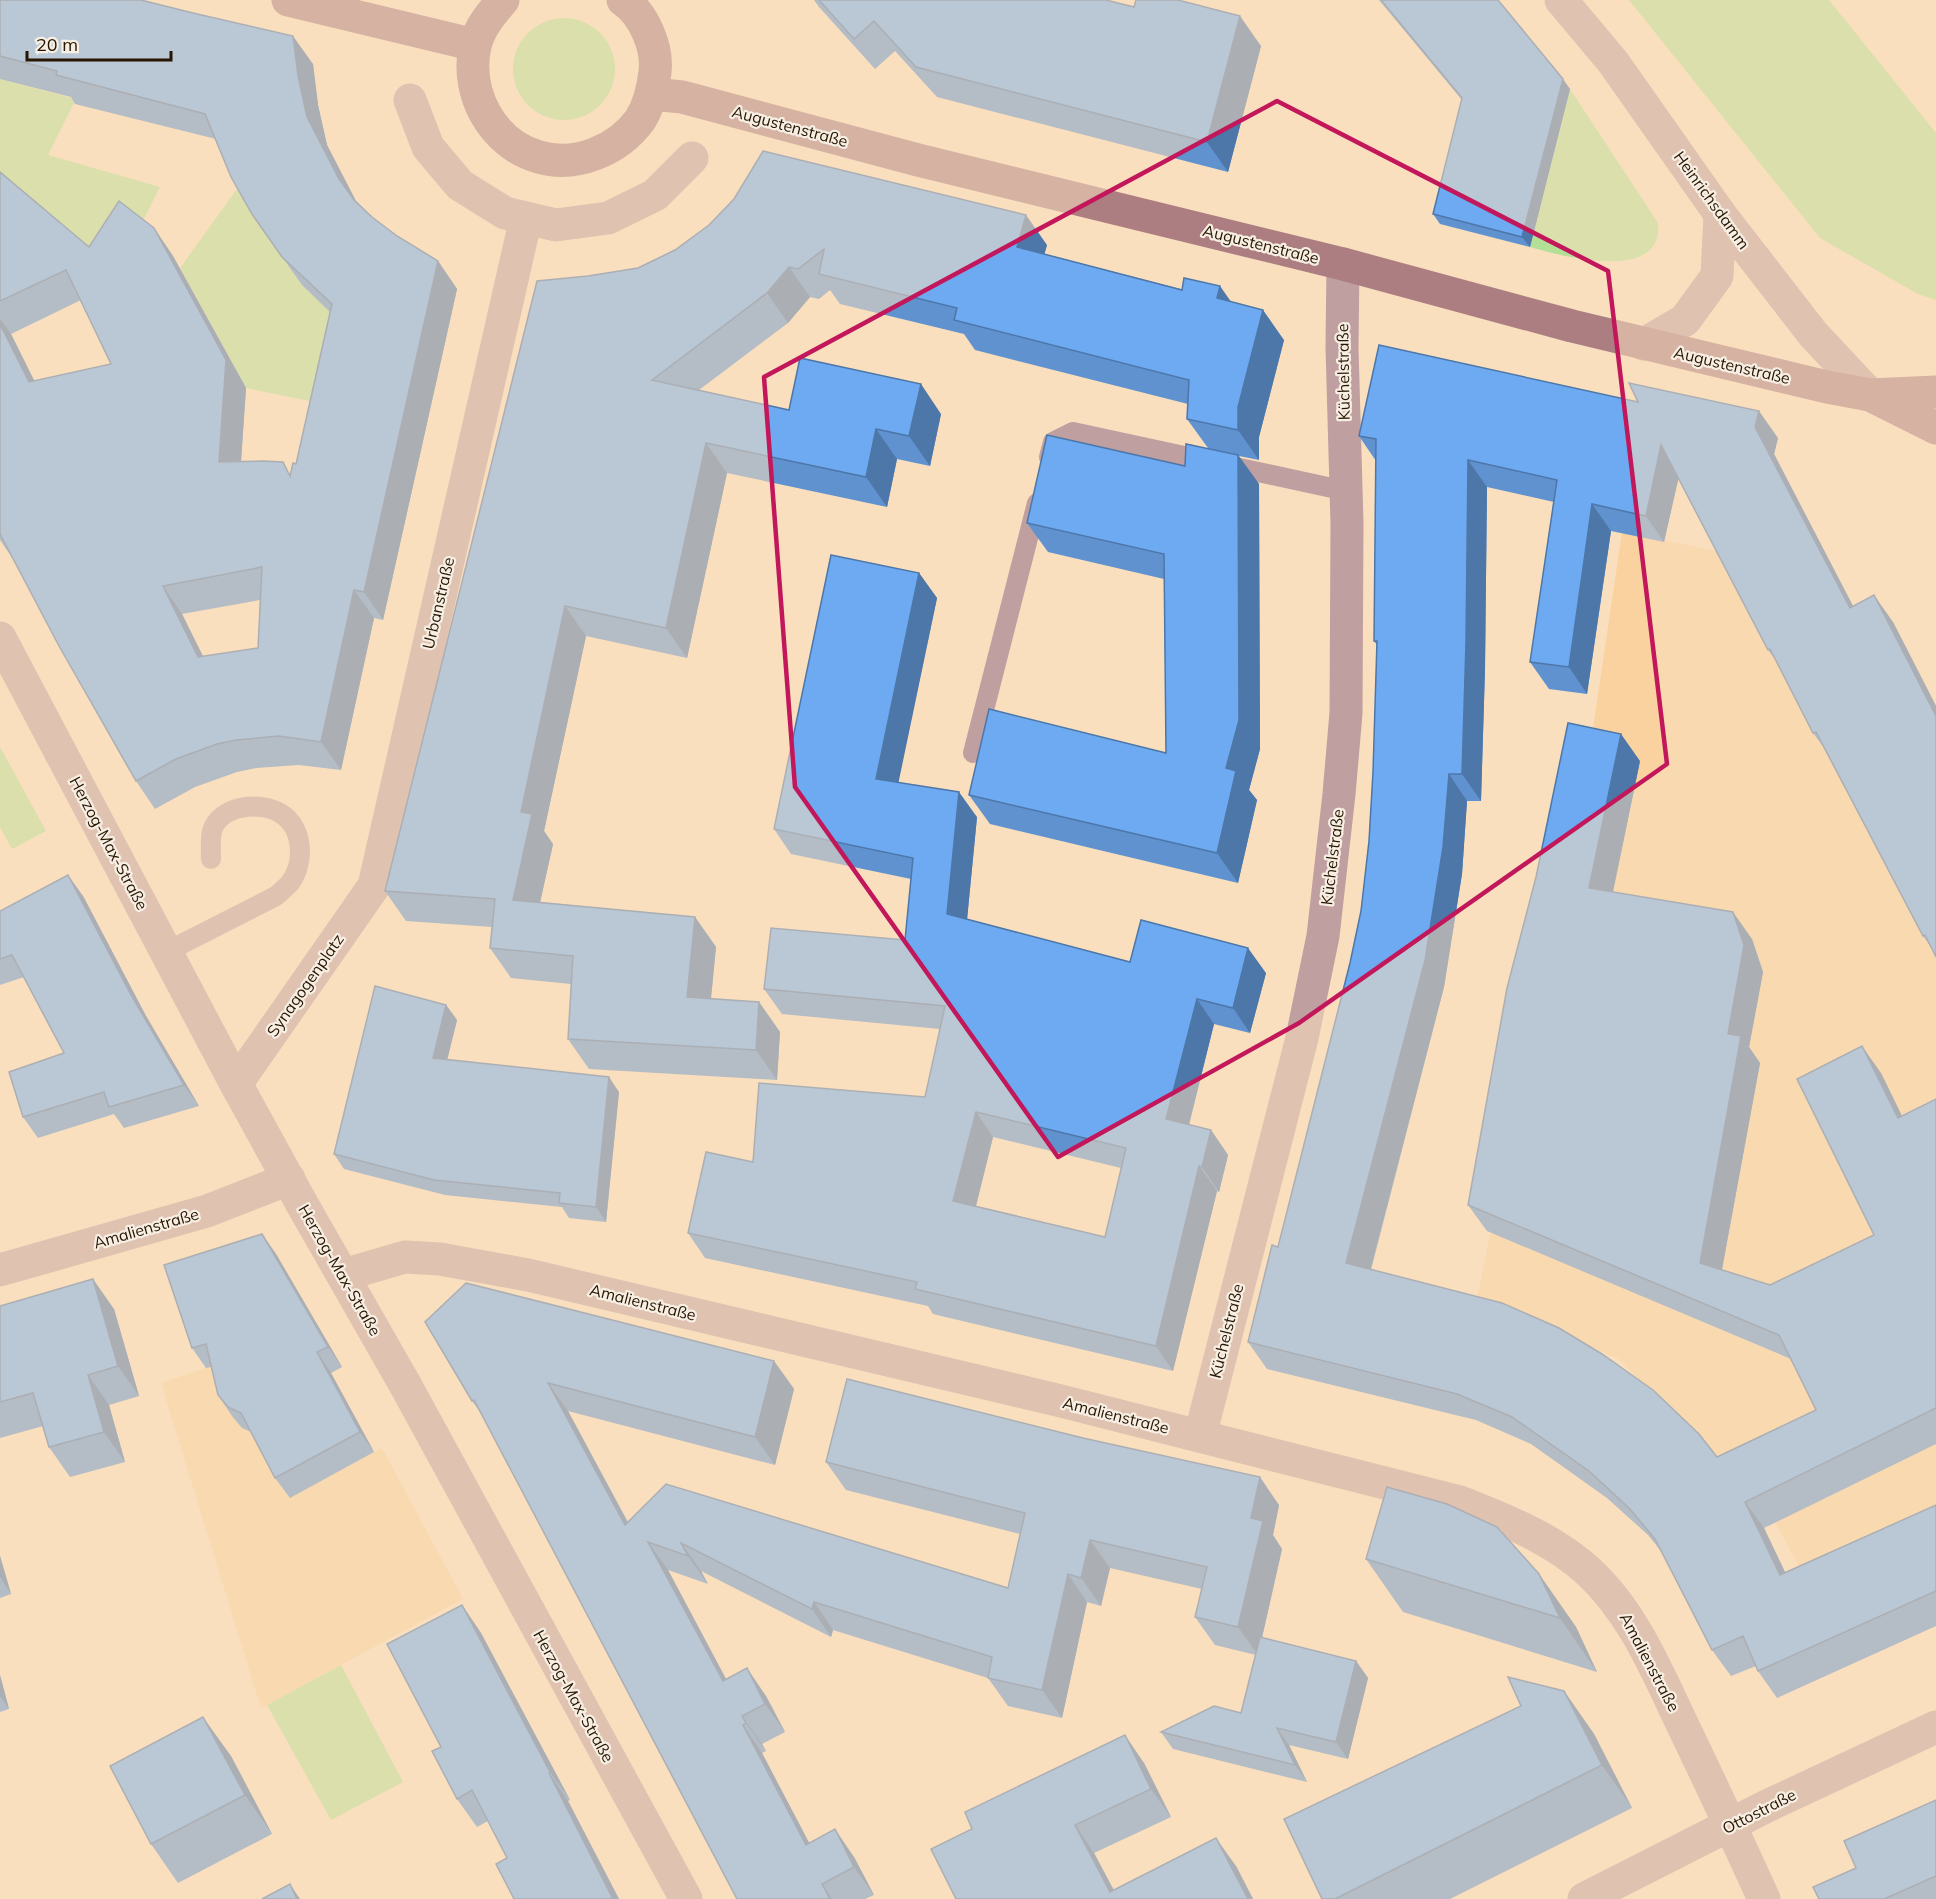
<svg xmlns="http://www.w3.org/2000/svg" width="1936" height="1899" font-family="Mulish,sans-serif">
<rect width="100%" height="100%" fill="#f9dfbe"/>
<g fill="#f9d2a0">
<path d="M1622,532L1752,558L1936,917V1531L1811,1588L1762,1499L1617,1358L1477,1298L1587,769Z"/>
<path d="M276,1254L342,1367L326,1376L340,1389L374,1452L382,1448L463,1599L261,1708L161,1383L206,1368L226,1269Z"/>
</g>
<g fill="#b4df97">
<path d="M1629,0H1829L1936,133V300L1918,294L1820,238Z"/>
<circle cx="564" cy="69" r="51"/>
<path d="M0,79L76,99L48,155L160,187L139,229L109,275L0,202Z"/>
<path d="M1570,89L1658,223C1664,284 1561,256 1530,247Z"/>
<path d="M242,182L272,242L302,285L331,312L334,406L246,388L180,268Z"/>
<path d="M0,747L46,831L12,849L0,827Z"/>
<path d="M341,1665L403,1782L331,1820L267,1705Z"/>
</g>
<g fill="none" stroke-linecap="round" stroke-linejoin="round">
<g stroke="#c09fa1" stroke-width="20">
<path d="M1049,457L1053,442L1073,432L1346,491"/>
<path d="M973,753L1037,503"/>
<path d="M166,952L276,896C281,892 286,887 290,883C305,863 304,827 280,813C260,801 220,805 212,831C210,840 211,850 211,859"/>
</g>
<g stroke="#c09fa1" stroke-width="33">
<path d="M1561,0L1613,62L1720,214L1813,334L1870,395"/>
<path d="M410,100L428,147L460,185L505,213L556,225L608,218L655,195L692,158"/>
<path d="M1644,344L1685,320L1717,276L1720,214"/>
<path d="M0,638L236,1084L302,1204L407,1388L686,1899"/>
<path d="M236,1084L374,886L526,218"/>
<path d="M0,1270L207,1211L289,1179"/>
<path d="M343,1275L405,1257L440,1259L528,1275L1057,1400L1460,1502C1505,1520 1552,1538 1588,1571C1634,1613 1658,1674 1685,1730C1712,1786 1738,1842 1764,1899"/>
<path d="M1200,1436L1302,1038L1323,936L1339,794L1346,713L1347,523L1342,348L1343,264"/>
<path d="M1584,1899L1767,1806L1936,1727"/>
</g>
<g stroke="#ac7d81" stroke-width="33">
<path d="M288,0L475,45"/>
<path d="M503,0C491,14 479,28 475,46C465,93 492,144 539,157C576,168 618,150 640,120C649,106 653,89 655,72C658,48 644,14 623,0"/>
<path d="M652,94L682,97L918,160L1343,264L1572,326L1827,387L1870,395L1936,392"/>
<path d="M1872,396L1936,428"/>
</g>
</g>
<g fill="#5f92cf" fill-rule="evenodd">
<path d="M0,0L313,64L318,105L327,145L356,201L372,217L397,236L438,261L457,289L383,620L374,618L341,770L299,765L256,768L237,772L195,787L155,809L136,781L11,556L0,540V172L89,247L154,228L173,256L246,388L241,461L291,474L296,464L330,312L302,285L252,214L216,139L75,104L71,97L0,79ZM81,300L111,364L34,381L11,334ZM260,600L258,648L203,657L182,614Z"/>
<path d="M814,0H1106L1261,46L1228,172L937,97L895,51L875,69L819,7Z"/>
<path d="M1379,0H1498L1570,89L1530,247L1440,224L1433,214L1462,100Z"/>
<path d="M1047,245L1044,254L1231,302L1284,340L1259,437V460L1239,456L1259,484L1260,749L1249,790L1257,800L1238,883L990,824L969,795L1166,753L1164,579L1048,552L1027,523L1185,466L1208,448L1187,419L1188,404L975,350L964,334L840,304L830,290L819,299L810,297L788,323L699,390L789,410L941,414L930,466L897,459L887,507L727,473L687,658L586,636L544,831L553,844L540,902L695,917L716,947L711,999L759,1002L780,1032L777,1080L589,1069L568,1039L571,984L511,978L490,948L492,927L406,921L385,891L588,276L638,268L675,250Z"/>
<path d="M1359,436L1778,438L1774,454L1853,606L1893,622L1936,706V957L1931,947L1923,936L1825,749L1813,733L1778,663L1768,650L1678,478L1664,542L1611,531L1587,694L1549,689L1530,662L1554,502L1487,487L1485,669L1481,801H1467L1462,874L1444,987L1371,1270L1717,1457L1816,1410L1791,1359L1487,1231L1468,1205L1640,761L1613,892L1752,939L1763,972L1749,1047L1760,1063L1722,1270L1770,1285L1874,1235L1881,1073L1902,1116L1936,1099V1444L1764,1528L1785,1572L1936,1505V1626L1777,1698L1758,1671L1756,1666L1731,1676L1712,1650L1661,1551L1648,1535L1607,1498L1531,1444L1476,1420L1267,1369L1248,1342L1278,1247L1350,963L1361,911L1369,841L1373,772L1377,645L1374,641L1376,461Z"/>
<path d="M919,573L937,598L898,782L977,817L967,920L1130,962L1266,973L1250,1033L1214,1024L1189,1125L1211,1130L1228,1155L1219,1192L1217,1191L1173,1371L933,1314L928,1306L705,1258L688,1233L753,1162L925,1097L940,1029L782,1014L764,989L905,940L911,879L791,854L774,829ZM993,1137L1121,1168L1105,1237L976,1206Z"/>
<path d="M83,896L146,1016L199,1106L124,1128L114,1114L38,1138L23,1117L64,1053L24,977L0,985V911Z"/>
<path d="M446,1005L457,1020L447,1059L619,1092L606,1222L569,1218L562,1207L445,1195L344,1169L334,1154Z"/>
<path d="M262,1234L276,1254L342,1367L331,1373L374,1452L290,1498L275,1478L251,1432L242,1428L232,1416L218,1395L211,1367L206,1368L192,1348Z"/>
<path d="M0,1306L114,1309L139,1396L109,1405L125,1462L70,1477L49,1447L43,1426L0,1438Z"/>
<path d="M425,1322L774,1361L794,1389L775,1465L568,1411L628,1522L1008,1588L1020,1534L846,1490L826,1462L1279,1505L1273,1535L1282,1549L1262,1638L1356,1661L1368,1678L1348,1759L1289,1745L1307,1782L1173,1749L1161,1732L1241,1713L1256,1655L1215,1645L1195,1617L1202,1589L1110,1568L1101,1606L1087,1602L1062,1718L1008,1706L988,1678L833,1630L831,1637L701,1571L708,1584L668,1570L726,1679L766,1696L785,1732L762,1744L766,1751L762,1753L809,1843L854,1857L874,1895L865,1899H737L481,1413L472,1401Z"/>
<path d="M0,1556L11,1594L0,1598Z"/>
<path d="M1366,1559L1539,1574L1576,1627L1597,1672L1403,1612Z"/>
<path d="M462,1605L481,1633L570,1800L568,1801L619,1899H514L507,1858L488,1821L477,1827L457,1799L441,1747Z"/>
<path d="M0,1675L9,1709L0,1712Z"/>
<path d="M1564,1691L1594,1734L1632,1808L1450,1899H1322L1521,1706Z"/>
<path d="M231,1756L272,1834L178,1883L151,1844Z"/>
<path d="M1144,1763L1171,1817L1094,1853L1114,1890L1236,1866L1253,1899H956Z"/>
<path d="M1936,1800V1899H1819L1856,1868Z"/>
</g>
<g fill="#4d77a9">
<path d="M1240,16L1261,46L1228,172L1207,142Z"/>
<path d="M293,36L313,64L318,105L327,145L359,207L339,179L307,117L298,76Z"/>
<path d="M1563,79L1570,89L1530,247L1522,237Z"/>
<path d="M1026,215L1047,245L1038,277L1017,247Z"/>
<path d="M154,228L173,256L246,388L239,491L219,462Z"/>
<path d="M438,261L457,289L383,620L364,592Z"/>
<path d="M789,267L810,297L788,323L767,293Z"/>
<path d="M1220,286L1241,316L1217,298Z"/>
<path d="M1263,310L1284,340L1259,437V460L1238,430V407Z"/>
<path d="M0,319L11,334L49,410L29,382L0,324Z"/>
<path d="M921,384L941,414L930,466L909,436Z"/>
<path d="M1759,411L1778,438L1774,454L1868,635L1850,608L1755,427Z"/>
<path d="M876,429L897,459L887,507L866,477Z"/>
<path d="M706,443L727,473L687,658L666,628Z"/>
<path d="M1661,445L1680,472L1664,542L1646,516Z"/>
<path d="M1238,455L1259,484L1260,749L1249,790L1257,800L1238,883L1217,853L1226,768Z"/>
<path d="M1468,460L1487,487L1485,669L1481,801L1462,774Z"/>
<path d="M1592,504L1611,531L1587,694L1569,667Z"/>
<path d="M919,573L937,598L894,804L876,779Z"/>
<path d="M163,586L182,614L218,686L198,657Z"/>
<path d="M354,590L374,618L341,770L321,742Z"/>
<path d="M1874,595L1893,622L1936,706V716Z"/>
<path d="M565,606L586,636L544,831L553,844L534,930L513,900L521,812Z"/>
<path d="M1621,734L1640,761L1608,915L1589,888Z"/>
<path d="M1449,774L1467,801L1462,874L1444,987L1365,1290L1346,1263Z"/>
<path d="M959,792L977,817L965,940L947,914Z"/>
<path d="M68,875L83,896L146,1016L199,1106L184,1085L131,995Z"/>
<path d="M1733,912L1752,939L1763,972L1749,1047L1760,1063L1718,1290L1700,1263L1728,1034Z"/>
<path d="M695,917L716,947L708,1027L687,997Z"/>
<path d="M1248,948L1266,973L1250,1033L1233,1008Z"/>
<path d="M1197,999L1214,1024L1184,1144L1166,1119Z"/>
<path d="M759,1002L780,1032L777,1080L756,1050Z"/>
<path d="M446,1005L457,1020L444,1073L433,1058Z"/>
<path d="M1862,1046L1881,1073L1916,1145L1898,1118Z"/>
<path d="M609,1077L619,1092L606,1222L596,1207Z"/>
<path d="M976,1112L993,1137L971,1226L953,1201Z"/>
<path d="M1211,1130L1228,1155L1219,1192L1202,1167Z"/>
<path d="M1199,1166L1217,1191L1173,1371L1156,1346Z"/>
<path d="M262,1234L276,1254L342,1367L328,1347Z"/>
<path d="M93,1279L114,1309L139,1396L118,1366Z"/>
<path d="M317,1352L331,1373L374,1452L360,1432Z"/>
<path d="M774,1361L794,1389L775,1465L755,1437Z"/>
<path d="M88,1375L109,1405L125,1462L104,1432Z"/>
<path d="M548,1383L568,1411L644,1553L625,1525Z"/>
<path d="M1260,1477L1279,1505L1273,1535L1282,1549L1258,1655L1238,1627L1251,1518Z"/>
<path d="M1745,1502L1764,1528L1799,1602L1780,1575Z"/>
<path d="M1090,1540L1110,1568L1101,1606L1081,1578Z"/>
<path d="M648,1542L668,1570L742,1709L723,1681Z"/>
<path d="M681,1543L701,1571L708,1584L688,1556Z"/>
<path d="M0,1556L11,1594L0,1577Z"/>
<path d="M1068,1574L1087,1602L1062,1718L1042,1690Z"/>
<path d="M1539,1574L1576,1627L1597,1672L1560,1618Z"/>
<path d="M814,1602L833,1630L831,1637L812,1609Z"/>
<path d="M462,1605L481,1633L570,1800L550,1772Z"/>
<path d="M1356,1661L1368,1678L1348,1759L1336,1742Z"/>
<path d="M747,1668L766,1696L785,1732L765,1704Z"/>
<path d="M0,1675L9,1709L0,1696Z"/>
<path d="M1564,1691L1594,1734L1632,1808L1602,1765Z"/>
<path d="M742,1716L762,1744L766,1751L746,1723Z"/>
<path d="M203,1717L231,1756L272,1834L245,1795Z"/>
<path d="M743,1725L762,1753L825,1873L806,1845Z"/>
<path d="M1277,1728L1289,1745L1307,1782L1295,1765Z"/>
<path d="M1125,1735L1144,1763L1171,1817L1151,1789Z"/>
<path d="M549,1773L568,1801L619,1899H613Z"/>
<path d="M1075,1825L1094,1853L1118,1899L1110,1892Z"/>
<path d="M835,1829L854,1857L874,1895L854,1867Z"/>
<path d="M1216,1838L1236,1866L1253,1899H1248Z"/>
<path d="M290,1884L300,1899H297Z"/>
<path d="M822,1884L832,1899H830Z"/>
</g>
<g fill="#6eaaf1" stroke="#4d77a9" stroke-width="1.5" fill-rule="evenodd">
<path d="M0,0H141L193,13L293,36L298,76L307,117L339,179L354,200L372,217L397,236L438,261L364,592L354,590L321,742L279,736L236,740L217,744L176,759L136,781L59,646L0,534V324L29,382L111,364L66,270L0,301V172L89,247L119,201L154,228L226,360L219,462L263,461L283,462L290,476L293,463L296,464L332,304L282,257L252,214L231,177L205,114L56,75L57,71L0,56ZM262,567L258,648L198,657L163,586Z"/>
<path d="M819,0H1106L1134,7L1136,0H1178L1240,16L1207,142L916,67L874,21L854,39Z"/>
<path d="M1381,0H1498L1563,79L1522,237L1433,214L1462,98Z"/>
<path d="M763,151L1026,215L1017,247L1182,290L1184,278L1220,286L1217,298L1263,310L1238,407V430L1187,419L1189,380L954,320L957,308L819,274L824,249L798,269L789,267L767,293L652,380L789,410L800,358L921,384L909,436L876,429L866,477L706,443L666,628L565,606L521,812L532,814L513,900L695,917L687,997L759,1002L756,1050L568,1039L573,956L490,948L495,899L385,891L537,281L588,276L638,268L675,250L709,225L734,199Z"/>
<path d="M1379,345L1638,402L1629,383L1759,411L1755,427L1850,608L1874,595L1936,716V957L1925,935L1923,936L1816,732L1813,733L1770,649L1768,650L1661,445L1646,516L1592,504L1569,667L1530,662L1557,480L1468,460L1466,643L1462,774H1449L1443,847L1425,960L1346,1263L1502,1303L1559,1328L1602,1354L1653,1390L1699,1434L1717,1457L1816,1410L1779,1335L1468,1205L1507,988L1536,877L1568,723L1621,734L1589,888L1733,912L1744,945L1728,1034L1741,1036L1700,1263L1770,1285L1874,1235L1797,1079L1862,1046L1898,1118L1936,1099V1408L1745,1502L1780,1575L1936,1505V1591L1758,1671L1743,1636L1712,1650L1655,1539L1629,1508L1589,1471L1512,1417L1457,1394L1248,1342L1272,1245L1278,1247L1350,963L1361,911L1369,841L1373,772L1377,641H1374L1376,439L1359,436Z"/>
<path d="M1047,435L1185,466L1186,444L1238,455L1239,720L1226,768L1236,771L1217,853L969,795L989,709L1166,753L1164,554L1027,523Z"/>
<path d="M831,555L919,573L876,779L959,792L947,914L1130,962L1141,920L1248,948L1233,1008L1197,999L1166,1119L1211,1130L1202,1167L1199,1166L1156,1346L915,1289L917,1282L688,1233L706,1152L753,1162L759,1083L925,1097L945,1006L764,989L771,928L905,940L913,858L774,829ZM976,1112L1126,1148L1105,1237L953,1201Z"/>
<path d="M68,875L131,995L184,1085L109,1107L104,1092L23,1117L9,1072L64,1053L12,955L0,959V911Z"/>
<path d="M375,986L446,1005L433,1058L609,1077L596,1207L559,1203L560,1193L434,1180L334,1154Z"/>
<path d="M262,1234L328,1347L317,1352L360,1432L275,1478L241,1413L228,1407L218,1395L206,1344L192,1348L164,1265Z"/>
<path d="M93,1279L118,1366L88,1375L104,1432L49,1447L33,1393L0,1402V1306Z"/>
<path d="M466,1283L774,1361L755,1437L548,1383L625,1525L666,1484L1008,1588L1025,1513L826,1462L847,1379L1083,1438L1260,1477L1251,1518L1263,1521L1238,1627L1195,1617L1207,1567L1090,1540L1081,1578L1068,1574L1042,1690L988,1678L992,1657L814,1602L812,1609L681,1543L688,1556L648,1542L723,1681L747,1668L765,1704L742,1716L746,1723L743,1725L806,1845L835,1829L854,1867L822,1884L830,1899H737L474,1400L472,1401L425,1322Z"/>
<path d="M1387,1487L1447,1504L1497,1527L1539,1574L1560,1618L1366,1559Z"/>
<path d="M462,1605L550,1772L549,1773L613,1899H514L496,1864L507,1858L472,1790L457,1799L432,1751L441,1747L387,1644Z"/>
<path d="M1260,1637L1356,1661L1336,1742L1277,1728L1295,1765L1161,1732L1214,1706L1241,1713Z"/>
<path d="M1508,1677L1564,1691L1602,1765L1335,1899H1322L1284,1819L1521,1706Z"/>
<path d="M203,1717L245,1795L151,1844L110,1766Z"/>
<path d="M1125,1735L1151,1789L1075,1825L1110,1892L1216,1838L1248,1899H956L931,1849L972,1829L965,1812Z"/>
<path d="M1936,1800V1876L1884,1899H1819L1813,1887L1856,1868L1844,1841Z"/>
<path d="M290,1884L297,1899H262Z"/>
</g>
<path d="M0 0H1936V1899H0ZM1277,101L1608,271L1667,764L1299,1023L1058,1157L795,787L764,377Z" fill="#f9dfbe" fill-opacity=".55" fill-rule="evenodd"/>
<path fill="none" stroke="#c2185b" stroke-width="4.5" stroke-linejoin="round" d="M1277,101L1608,271L1667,764L1299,1023L1058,1157L795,787L764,377Z"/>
<g text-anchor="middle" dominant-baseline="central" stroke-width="4.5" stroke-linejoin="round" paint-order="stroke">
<g font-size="16" fill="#271702" stroke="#f8efe4">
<text transform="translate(790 126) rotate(15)">Augustenstraße</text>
<text transform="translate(1712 200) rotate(54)">Heinrichsdamm</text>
<text transform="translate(1261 244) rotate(14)">Augustenstraße</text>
<text transform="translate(1732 365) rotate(13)">Augustenstraße</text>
<text transform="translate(1343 372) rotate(-91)">Küchelstraße</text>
<text transform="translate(438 603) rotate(-77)">Urbanstraße</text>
<text transform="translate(109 843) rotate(62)">Herzog-Max-Straße</text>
<text transform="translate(1332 857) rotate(-83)">Küchelstraße</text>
<text transform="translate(305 985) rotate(-55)">Synagogenplatz</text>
<text transform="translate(146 1228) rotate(-16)">Amalienstraße</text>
<text transform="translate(340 1270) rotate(60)">Herzog-Max-Straße</text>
<text transform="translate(643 1302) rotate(14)">Amalienstraße</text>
<text transform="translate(1226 1331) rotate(-76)">Küchelstraße</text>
<text transform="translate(1116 1415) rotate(14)">Amalienstraße</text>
<text transform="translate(1650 1662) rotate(62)">Amalienstraße</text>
<text transform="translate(574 1696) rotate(61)">Herzog-Max-Straße</text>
<text transform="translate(1759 1811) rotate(-27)">Ottostraße</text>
</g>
</g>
<path d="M27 51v9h144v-9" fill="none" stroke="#271702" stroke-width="3"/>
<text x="36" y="51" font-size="18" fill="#271702" stroke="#f8efe4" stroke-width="4.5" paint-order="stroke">20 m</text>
</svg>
